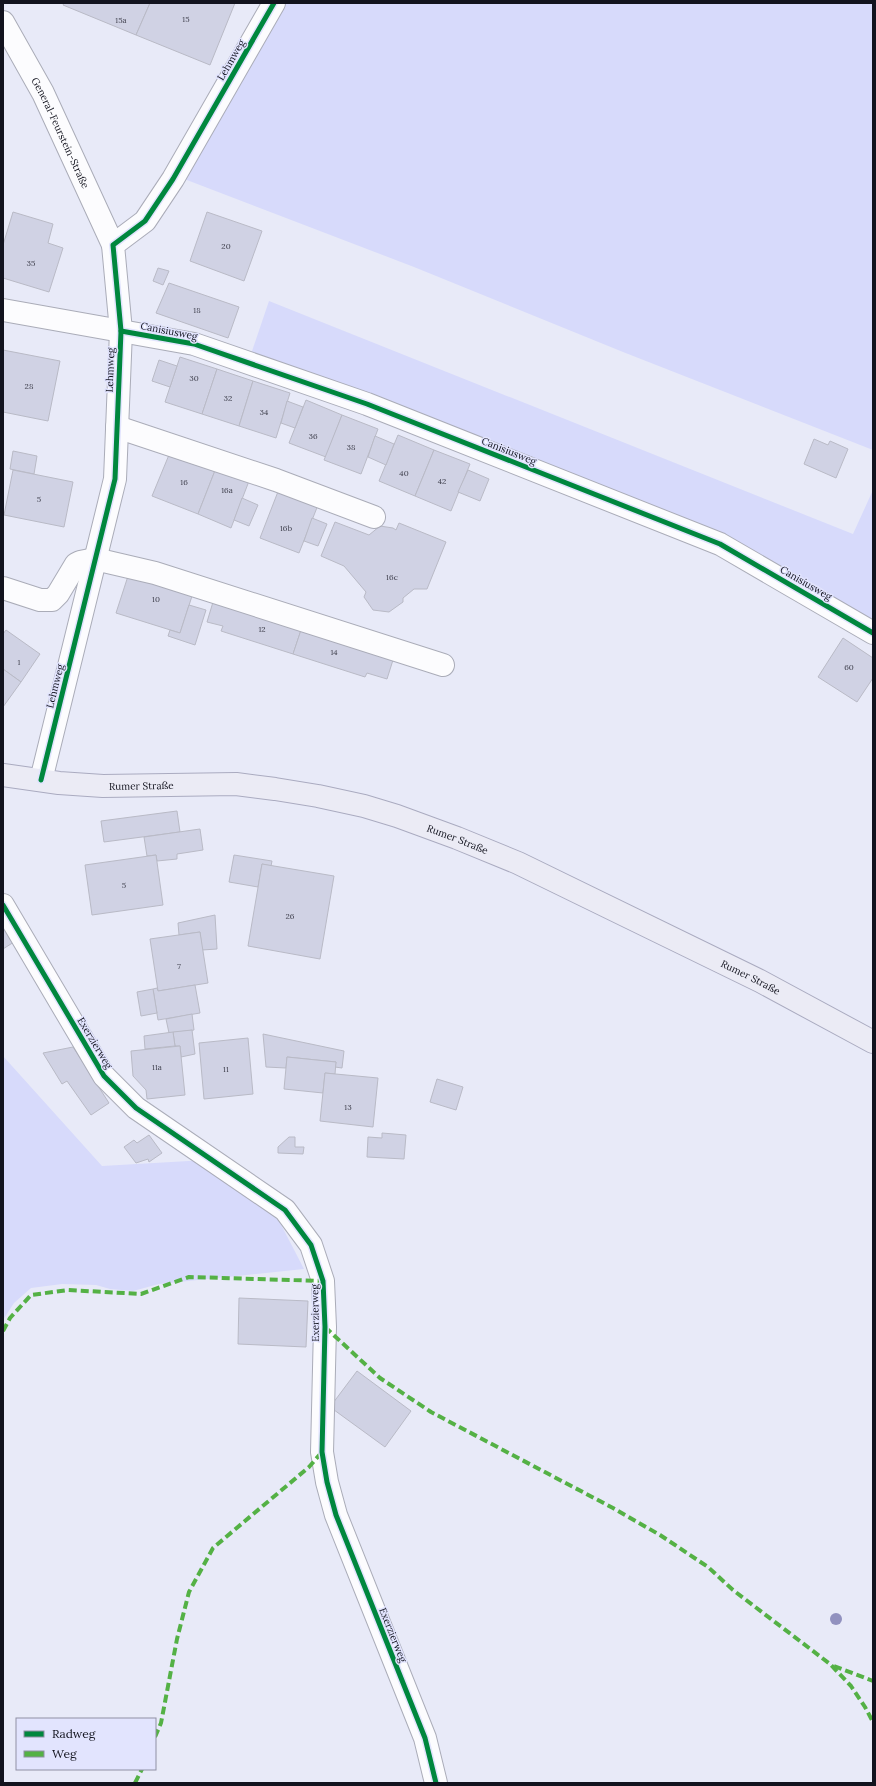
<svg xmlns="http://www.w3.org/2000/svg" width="876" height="1786" font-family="Lora,serif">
<rect width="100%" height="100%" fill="#e8eaf8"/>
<g fill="#d7dafb">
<path d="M285,3H873V450L623,352L414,267L179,177Z"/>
<path d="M269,301L853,534L873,490V625L818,586L715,534L250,357Z"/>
<path d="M3,1056L102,1166L206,1160L275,1213L304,1269L159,1284L133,1291L110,1289L96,1285L62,1284L39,1287L31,1288L14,1303L3,1320Z"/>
</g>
<g fill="#d0d2e4" stroke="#b9bac6">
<path d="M64,3H150L136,35L63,5Z"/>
<path d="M150,3H235L210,65L136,35Z"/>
<path d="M13,212L53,224L48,243L63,248L49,292L3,278V245Z"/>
<path d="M207,212L262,231L244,281L190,261Z"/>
<path d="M158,268L169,271L163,285L153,281Z"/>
<path d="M169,283L239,307L228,338L156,313Z"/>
<path d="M3,350L60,361L48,421L3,412Z"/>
<path d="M180,357L217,369L202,414L165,402Z"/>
<path d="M159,360L177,366L170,387L152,381Z"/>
<path d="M217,369L253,381L239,426L202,414Z"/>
<path d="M253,381L290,393L276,438L239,426Z"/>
<path d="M306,400L342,415L326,457L289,443Z"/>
<path d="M287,401L303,407L295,428L281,423Z"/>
<path d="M342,415L378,429L361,474L324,460Z"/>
<path d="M398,435L434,450L415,496L379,481Z"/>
<path d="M375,436L394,444L386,465L368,457Z"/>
<path d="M814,439L828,445L830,441L848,449L836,478L804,464Z"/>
<path d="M171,450L216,468L198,514L152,496Z"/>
<path d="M434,450L470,464L451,511L415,496Z"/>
<path d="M13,451L37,456L34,474L10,469Z"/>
<path d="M216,468L249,481L231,528L198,514Z"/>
<path d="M13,470L73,482L64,527L4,515Z"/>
<path d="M468,470L489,479L480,501L458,492Z"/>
<path d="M279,489L318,505L299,553L260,538Z"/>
<path d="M242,498L258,505L249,526L234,520Z"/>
<path d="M312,518L327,524L318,546L304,541Z"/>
<path d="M335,522L369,535L380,526L393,528L396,530L399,523L446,542L427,589H414L403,598V602L389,612L373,610L364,597L366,592L344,566L321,556Z"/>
<path d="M129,573L193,593L180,633L116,613Z"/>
<path d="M213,602L302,627L293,654L221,631L223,626L207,622Z"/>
<path d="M189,605L206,610L195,645L168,636L170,630L180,633Z"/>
<path d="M302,627L393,660L387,679L367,673L365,677L293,654Z"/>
<path d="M6,630L40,654L21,682L3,669V634Z"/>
<path d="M843,638L873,658V678L857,702L818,677Z"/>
<path d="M3,669L21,682L3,707Z"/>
<path d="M177,811L180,832L104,842L101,821Z"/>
<path d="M200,829L203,850L177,854V859L157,861L156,855L147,856L144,837Z"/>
<path d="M156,855L163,905L92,915L85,865Z"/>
<path d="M234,855L272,861L271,866L262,864L258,887L229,882Z"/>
<path d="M262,864L334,876L320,959L248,946Z"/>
<path d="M215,915L217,949L202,950L200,932L179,935L178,923Z"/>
<path d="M3,925L14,942L3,949Z"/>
<path d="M200,932L208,983L158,991L150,939Z"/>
<path d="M195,985L200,1013L158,1020L153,989L157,988L158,991Z"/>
<path d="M153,989L157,1013L141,1016L137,992Z"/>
<path d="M192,1014L194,1030L169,1033L166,1019Z"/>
<path d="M192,1030L195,1054L181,1057L180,1046H175L173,1032Z"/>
<path d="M173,1032L175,1046L145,1049L144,1036Z"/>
<path d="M263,1034L344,1051L342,1068L335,1067L336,1062L287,1057L286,1068L266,1067Z"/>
<path d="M248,1038L253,1094L204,1099L199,1043Z"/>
<path d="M180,1046L185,1095L147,1099L146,1090L133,1076L131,1051Z"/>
<path d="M73,1047L109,1103L91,1115L67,1081L62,1084L43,1053Z"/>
<path d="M287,1057L336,1062L335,1074L325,1073L323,1093L284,1089Z"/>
<path d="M325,1073L378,1078L373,1127L320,1121Z"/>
<path d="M437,1079L463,1087L456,1110L430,1102Z"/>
<path d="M382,1133L406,1135L404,1159L367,1157L368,1137L382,1138Z"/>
<path d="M149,1135L162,1153L149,1162L148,1159L136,1163L124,1147L134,1140L137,1143Z"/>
<path d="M289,1137H295V1147H304L303,1154L278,1153V1147Z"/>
<path d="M239,1298L308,1301L306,1347L238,1344Z"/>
<path d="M357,1371L411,1411L385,1447L330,1407Z"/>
</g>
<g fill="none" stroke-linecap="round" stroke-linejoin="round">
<defs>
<g id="minor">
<path id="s1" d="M3,22L43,93L113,245"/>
<path d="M3,310L194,344L367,404L720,544L873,633"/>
<path d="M117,427L276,480L374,517"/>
<path d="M3,588L40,600H52L58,594L76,564L80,562L95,559L155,573L443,665"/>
<path d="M41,780L115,479L121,331L113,245L145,221L173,179L274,3"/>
<path d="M3,905L104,1076L136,1108L285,1210L311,1245L323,1281L325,1327L322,1452L327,1482L336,1515L425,1738L436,1783"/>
</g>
<g id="major">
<path id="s2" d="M3,775L59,783L103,786L236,784L275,789L318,796L364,806L397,816L457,838L518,863L760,981L873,1042"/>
</g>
</defs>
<use href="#minor" stroke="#aaacb8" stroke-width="24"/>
<use href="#major" stroke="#aaabc0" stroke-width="24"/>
<use href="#minor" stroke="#fcfcfe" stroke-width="22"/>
<use href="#major" stroke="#ebebf5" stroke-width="22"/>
<g stroke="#54b145" stroke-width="4" stroke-dasharray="8 4" stroke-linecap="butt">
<path d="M325,1327L380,1378L431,1412L613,1508L660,1535L708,1567L733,1590L830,1664L851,1686L865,1707L873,1722"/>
<path d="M3,1331L10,1318L31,1295L68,1290L141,1294L189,1277L323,1281"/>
<path d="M834,1666L873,1681"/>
<path d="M155,1737L161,1723L177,1639L189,1592L213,1548L309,1467L322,1452"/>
<path d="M135,1783L142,1769"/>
</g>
<defs>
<g id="cycleway">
<path d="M121,331L194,344L367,404L720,544L873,633"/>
<path d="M41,780L115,479L121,331L113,245L145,221L173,179L274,3"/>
<path d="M3,905L104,1076L136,1108L285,1210L311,1245L323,1281L325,1327L322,1452L327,1482L336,1515L425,1738L436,1783"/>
</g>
</defs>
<use href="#cycleway" stroke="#e2e4fe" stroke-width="8"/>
<use href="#cycleway" stroke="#00873e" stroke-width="5"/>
</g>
<circle fill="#9191bf" cx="836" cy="1619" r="6"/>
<g text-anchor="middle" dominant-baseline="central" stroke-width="3" stroke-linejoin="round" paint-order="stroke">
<g font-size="8" fill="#424350">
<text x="186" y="19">15</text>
<text x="121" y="20">15a</text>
<text x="226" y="246">20</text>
<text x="31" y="263">35</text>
<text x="197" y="310">18</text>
<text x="194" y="378">30</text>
<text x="29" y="386">28</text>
<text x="228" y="398">32</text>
<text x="264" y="412">34</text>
<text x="313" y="436">36</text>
<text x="351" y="447">38</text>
<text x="404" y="473">40</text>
<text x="442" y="481">42</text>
<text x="184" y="482">16</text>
<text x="227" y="490">16a</text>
<text x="39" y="499">5</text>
<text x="286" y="528">16b</text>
<text x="392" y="577">16c</text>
<text x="156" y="599">10</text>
<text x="262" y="629">12</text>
<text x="334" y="652">14</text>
<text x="19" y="662">1</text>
<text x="849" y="667">60</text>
<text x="124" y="885">5</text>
<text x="290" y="916">26</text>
<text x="179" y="966">7</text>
<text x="157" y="1067">11a</text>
<text x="226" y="1069">11</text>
<text x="348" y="1107">13</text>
</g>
<g font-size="10" fill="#12131e" stroke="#e2e4fe">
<text transform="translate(231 60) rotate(-60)">Lehmweg</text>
<text stroke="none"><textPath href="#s1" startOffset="125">General-Feurstein-Straße</textPath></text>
<text transform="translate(169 331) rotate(11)">Canisiusweg</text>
<text transform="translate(110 370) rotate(-88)">Lehmweg</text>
<text transform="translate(509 451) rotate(22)">Canisiusweg</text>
<text transform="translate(806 583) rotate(30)">Canisiusweg</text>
<text transform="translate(55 686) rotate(-76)">Lehmweg</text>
<text stroke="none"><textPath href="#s2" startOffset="139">Rumer Straße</textPath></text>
<text stroke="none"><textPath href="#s2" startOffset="463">Rumer Straße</textPath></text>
<text stroke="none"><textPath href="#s2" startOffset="787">Rumer Straße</textPath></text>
<text transform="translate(95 1043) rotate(59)">Exerzierweg</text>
<text transform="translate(315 1313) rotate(-91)">Exerzierweg</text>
<text transform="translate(393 1635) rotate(68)">Exerzierweg</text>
</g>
</g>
<rect width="876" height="1786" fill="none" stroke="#12131e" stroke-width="8"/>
<rect x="16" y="1718" width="140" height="52" fill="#e2e4fe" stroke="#8f90a4"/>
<rect x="24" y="1731" width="20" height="6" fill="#00873e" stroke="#8f90a4"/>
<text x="52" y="1738" font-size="12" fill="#12131e">Radweg</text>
<rect x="24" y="1751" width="20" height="6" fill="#54b145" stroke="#8f90a4"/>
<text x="52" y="1758" font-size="12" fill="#12131e">Weg</text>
</svg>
